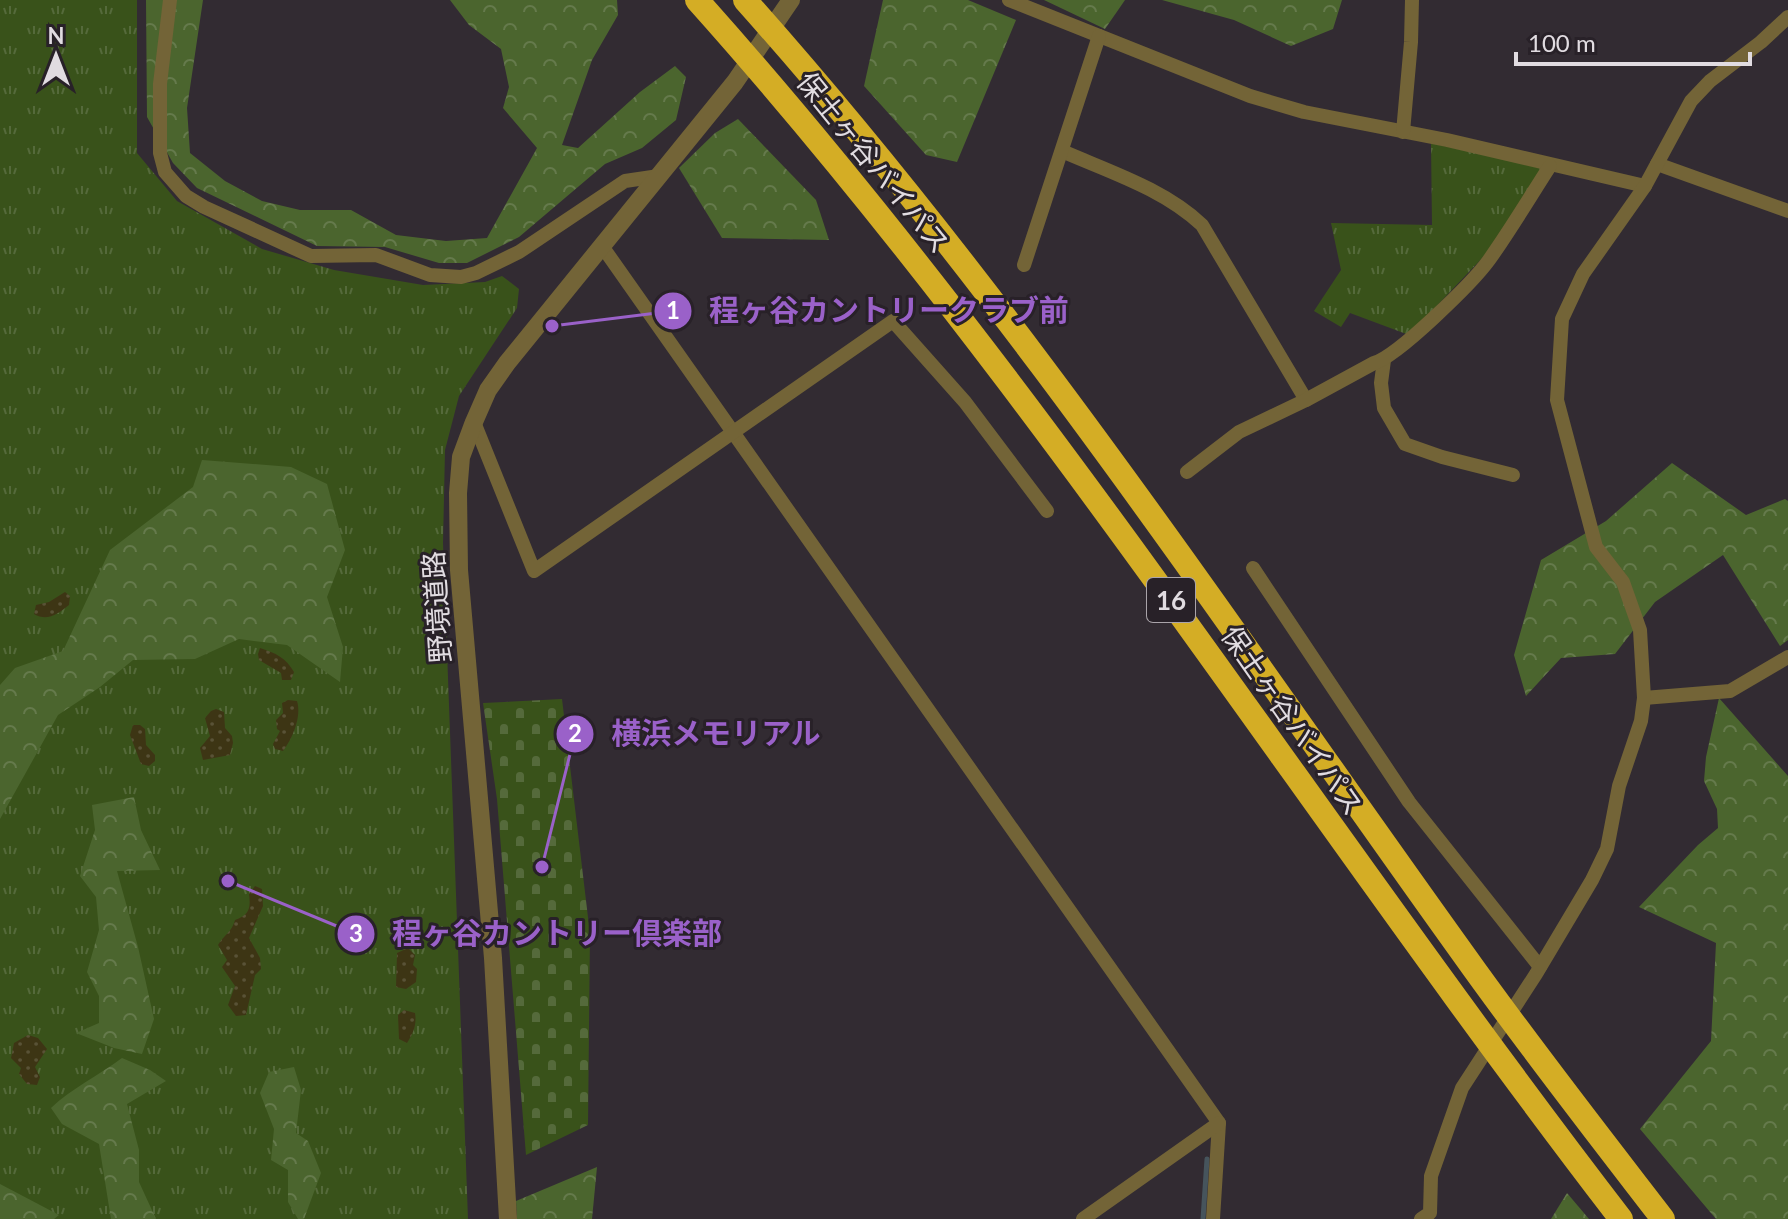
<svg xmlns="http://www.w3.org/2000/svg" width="1788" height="1219" font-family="Lato,'Noto Sans JP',sans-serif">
<defs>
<pattern id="grass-tufts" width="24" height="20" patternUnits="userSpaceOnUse" patternTransform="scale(2)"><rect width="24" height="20" fill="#39521a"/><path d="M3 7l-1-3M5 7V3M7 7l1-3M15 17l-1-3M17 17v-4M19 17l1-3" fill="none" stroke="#556a3b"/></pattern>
<pattern id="forest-crowns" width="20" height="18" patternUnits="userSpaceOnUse" patternTransform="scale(2)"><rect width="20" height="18" fill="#4b652e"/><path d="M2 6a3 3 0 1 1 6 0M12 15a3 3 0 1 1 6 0" fill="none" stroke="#657a4c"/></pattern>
<pattern id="sand-dots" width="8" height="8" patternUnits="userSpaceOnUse" patternTransform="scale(2)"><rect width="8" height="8" fill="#3d3514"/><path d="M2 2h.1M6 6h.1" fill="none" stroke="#595236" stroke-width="1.8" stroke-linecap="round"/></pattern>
<pattern id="cemetery-stones" width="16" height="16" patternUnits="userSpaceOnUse" patternTransform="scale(2)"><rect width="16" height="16" fill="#39521a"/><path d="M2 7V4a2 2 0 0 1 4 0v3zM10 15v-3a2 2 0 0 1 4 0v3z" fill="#556a3b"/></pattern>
</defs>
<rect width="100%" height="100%" fill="#322b32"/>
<g fill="url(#grass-tufts)">
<path d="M0,0H137V153L177,201L262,249L334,270L423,285L485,282L502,276L519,289L517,308L459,396L445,450L443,543L468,1219H0Z"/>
<path d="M1431,143L1543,168L1486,254L1409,335L1350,313L1341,327L1314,311L1341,270L1331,223L1432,225Z"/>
</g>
<g fill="url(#forest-crowns)">
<path d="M146,0H203L187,108L190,153L225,181L262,201L300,210H351L396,235L446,241L487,238L537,148L503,108L509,87L501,49L469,25L450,0H617L618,15L592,60L562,145L578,148L640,92L675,66L686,77L676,120L642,148L605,164L519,237L467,263H439L385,247L317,246L197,188L173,163L147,117Z"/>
<path d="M883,0H968L1016,20L957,162L926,155L864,86Z"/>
<path d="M1044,0H1125L1105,29Z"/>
<path d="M1162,0H1342L1333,29L1291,46L1234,20Z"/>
<path d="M738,119L816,200L829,240L722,238L679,168L715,133Z"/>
<path d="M202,460L291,467L327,484L345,550L327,597L343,647L340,682L287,645L239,639L195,659L133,660L100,687L58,715L0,819V685L15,668L63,651L110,550L193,487Z"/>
<path d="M1672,463L1746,515L1785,499L1788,501V640L1780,646L1723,555L1655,602L1615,654L1561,658L1526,696L1514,655L1541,560L1606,521Z"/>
<path d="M1719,698L1788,776V1219H1716L1640,1129L1711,1041L1716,943L1639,907L1698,845L1718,828L1717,809L1704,781L1706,757Z"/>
<path d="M134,797L141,830L160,870L117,871L138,947L154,1019L142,1054L114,1048L76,1033L99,1023V996L87,972L99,930L96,897L80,876L95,830L92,805Z"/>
<path d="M122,1058L150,1070L166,1081L127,1104L139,1150V1182L156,1219H111L99,1144L62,1124L51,1108C72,1088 98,1076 122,1058Z"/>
<path d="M294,1067L301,1090L296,1133L308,1141L321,1173L304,1219H298L288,1202V1170L271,1160L274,1129L260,1093L269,1072Z"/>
<path d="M597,1167L592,1219H517L516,1201Z"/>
<path d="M0,1184L59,1215L54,1219H0Z"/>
<path d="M1567,1193L1589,1219H1551Z"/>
</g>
<g fill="url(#sand-dots)">
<path d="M65,592L70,596L69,605C58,614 47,622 34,614L36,605L49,602Z"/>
<path d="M260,648C276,653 286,658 294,672L291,680H282L281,673L259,660L258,654Z"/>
<path d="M288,700L297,701C302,717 292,739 283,751L275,749L273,744L280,731L277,729L276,720L283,713L282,703Z"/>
<path d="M216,709L224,712L225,728L232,736L233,743L230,755L203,760L200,748L210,736L205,718L211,711Z"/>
<path d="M133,725H140L145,729L146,745L155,755V761L149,766L141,764L130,735Z"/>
<path d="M255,886L262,889L263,906L249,938L260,958L261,969L255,975L246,1015L236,1016L228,1005L235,986L222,967L227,960L218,945C224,935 232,932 235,920C249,915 251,909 249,894Z"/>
<path d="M408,948L415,955L413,965L417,969L416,982L406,989L396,987L397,953Z"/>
<path d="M404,1010L415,1013C417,1025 413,1034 407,1043L399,1039L398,1015Z"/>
<path d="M28,1035L38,1038L47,1049L35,1067L40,1077L37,1085L27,1084L19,1074L21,1068L11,1058L14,1043Z"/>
</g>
<path fill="url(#cemetery-stones)" d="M562,699L590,934L588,1125L526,1155L497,799L483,703Z"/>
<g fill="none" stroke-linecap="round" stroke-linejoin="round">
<path stroke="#46545c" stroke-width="5" d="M1203,1219L1207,1159"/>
<g stroke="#736437" stroke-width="14">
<path d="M170,0L160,84V153L165,172L186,196L204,207L311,256L376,255L430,275L461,277L476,273L519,252L625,181L659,176"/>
<path d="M1009,0L1250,96L1304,112L1447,140L1645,186"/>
<path d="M1403,132L1411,42L1412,0"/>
<path d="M1062,151C1110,172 1164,189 1202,225L1306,400"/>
<path d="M1657,164L1788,211"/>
<path d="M602,246L1219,1123L1213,1219"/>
<path d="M1024,265L1099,36"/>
<path d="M1384,360L1381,383L1384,408L1405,444L1442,457L1513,475"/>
<path d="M474,422L534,571L893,321L965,402L1047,511"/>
<path d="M1187,472L1239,432L1306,400L1374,363C1398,356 1473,282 1489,260C1511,229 1530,197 1550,166"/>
<path d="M1253,568L1409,802L1540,967"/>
<path d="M1644,698L1730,691L1788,657"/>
<path d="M1083,1219L1219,1123"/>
<path d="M1421,1219L1430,1213L1431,1176L1462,1088L1536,974L1592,880L1607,849L1619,786L1641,721L1644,698L1640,630L1623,582L1596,547L1557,400L1562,319L1583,274L1645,186L1691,101L1710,81L1761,42L1788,17"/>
</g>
<path stroke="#736437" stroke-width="18" d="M508,1219L493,958L459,570L458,493L461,457L474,422L488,390L507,363L735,82L791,0"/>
<g stroke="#d4ad25" stroke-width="24">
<path d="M697,0C1038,381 1310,815 1621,1219"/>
<path d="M745,0C1011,298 1232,632 1464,955C1528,1045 1596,1132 1663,1219"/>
</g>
</g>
<g text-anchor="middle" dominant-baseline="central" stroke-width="6" stroke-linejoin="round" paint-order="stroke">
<rect fill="#282128" stroke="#aaa4aa" stroke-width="2" x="1147" y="578" width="48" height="44" rx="6"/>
<g font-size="26" font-weight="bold" fill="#e1dce1">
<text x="1171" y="600">16</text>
</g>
<g font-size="28" fill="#e1dce1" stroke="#282128">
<text transform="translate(874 162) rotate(51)">保土ヶ谷バイパス</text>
<text transform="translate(436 607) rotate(-94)">野境道路</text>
<text transform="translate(1293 720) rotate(55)">保土ヶ谷バイパス</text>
</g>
</g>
<path fill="none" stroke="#9a61c9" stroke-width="3" d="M552 326L673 311M542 867L575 734M228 881L356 934"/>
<g fill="#9a61c9" stroke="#282128" stroke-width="3">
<circle cx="552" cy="326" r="8"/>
<circle cx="542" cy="867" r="8"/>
<circle cx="228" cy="881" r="8"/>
<circle cx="673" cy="311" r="20"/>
<circle cx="575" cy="734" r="20"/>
<circle cx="356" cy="934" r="20"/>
</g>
<g font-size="24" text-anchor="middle" font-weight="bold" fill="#fff">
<text x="673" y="319">1</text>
<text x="575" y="742">2</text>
<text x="356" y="942">3</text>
</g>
<g font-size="30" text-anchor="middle" font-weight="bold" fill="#9a61c9" stroke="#282128" stroke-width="6" stroke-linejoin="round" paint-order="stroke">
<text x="889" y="321">程ヶ谷カントリークラブ前</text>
<text x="716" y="744">横浜メモリアル</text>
<text x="557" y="944">程ヶ谷カントリー倶楽部</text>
</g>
<g transform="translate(56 56)" stroke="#282128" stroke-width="6" paint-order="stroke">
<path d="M0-6L14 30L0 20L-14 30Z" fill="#e1dce1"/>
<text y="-12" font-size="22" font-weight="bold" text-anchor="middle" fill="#e1dce1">N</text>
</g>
<path d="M1516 52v12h234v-12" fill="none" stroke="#e1dce1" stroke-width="4"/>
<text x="1528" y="52" font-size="24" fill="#e1dce1" stroke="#282128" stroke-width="6" paint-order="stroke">100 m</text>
</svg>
